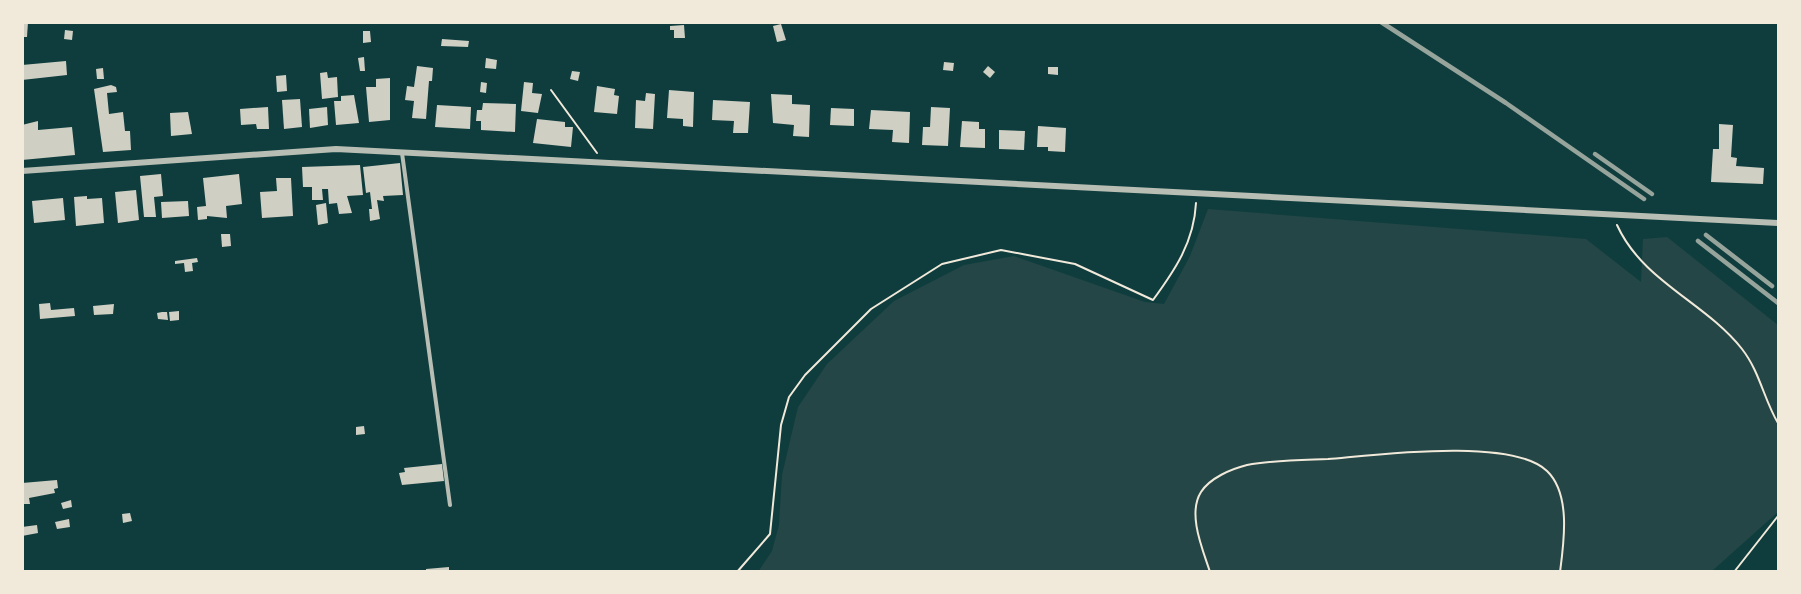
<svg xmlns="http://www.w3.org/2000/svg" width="1801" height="594" font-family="Montserrat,sans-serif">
<rect width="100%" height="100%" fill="#0f3d3e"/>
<path fill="#244646" d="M1208,209L1586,239L1641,282L1643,239L1667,237L1778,325V512L1712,571L758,572L772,551L779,525L782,475L798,407L827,364L894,301L964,265L1014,256L1145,302L1164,304L1190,256Z"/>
<g fill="#cfcfc3">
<path d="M22,22H28L27,37H22Z"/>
<path d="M781,24L786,40L777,42L773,26Z"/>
<path d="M684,25L685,38H674V30H670V26Z"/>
<path d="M65,30L73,31L72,40L64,39Z"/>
<path d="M363,31H370L371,42L363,43Z"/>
<path d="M442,39L469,41L468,47L441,46Z"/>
<path d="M364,57L365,71H360L358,58Z"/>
<path d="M486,58L497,60L496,69L485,68Z"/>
<path d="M66,61L67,75L22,80V65Z"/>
<path d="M944,62L954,63L953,71L943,70Z"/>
<path d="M417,66L433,68L432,81H429L426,119L412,118L414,101L405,100L407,86L414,87Z"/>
<path d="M988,66L995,72L990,78L983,72Z"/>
<path d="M1048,67H1058V75L1048,74Z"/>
<path d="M103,68L104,79H97L96,69Z"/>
<path d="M572,71L580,72L578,81L570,79Z"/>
<path d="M327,72L328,78L337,77L338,97L322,99L320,73Z"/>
<path d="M286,75L287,91L277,92L276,76Z"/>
<path d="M390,78V120L369,122L366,87H376V79Z"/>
<path d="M481,82L487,83L486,93L480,92Z"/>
<path d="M524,82L533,83L532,93L542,94L538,113L521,111Z"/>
<path d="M111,85L116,87L117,92L107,93L109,114L123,112L125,131H130L131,150L103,152L94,89Z"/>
<path d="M597,86L615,89L614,95L619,96L617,114L594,112Z"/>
<path d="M669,90L694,92L693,127L683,126V119L667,118Z"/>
<path d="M646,93L655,94L653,129L635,128L636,100L645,101Z"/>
<path d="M771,94L792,95V104L810,105L809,137L793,136L794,125L773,123Z"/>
<path d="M354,95L359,123L336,125L334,101H341V96Z"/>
<path d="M300,99L302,127L284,129L282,100Z"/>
<path d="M713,100L750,102L748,133H733L734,121L712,120Z"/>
<path d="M483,103L516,104L515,132L481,130V121H476L477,110H482Z"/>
<path d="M437,105L471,107L470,129L435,127Z"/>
<path d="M268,107L269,129H257L256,124L241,125L240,109Z"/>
<path d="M327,107L328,125L310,128L309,109Z"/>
<path d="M931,107L950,108L948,146L922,145L923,127H930Z"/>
<path d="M831,108L854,109V126L830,125Z"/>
<path d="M871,110L910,112L909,143L892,142L893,130L869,129Z"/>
<path d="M188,112L192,134L171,136L170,113Z"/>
<path d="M537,119L565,122V127H573L571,147L533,143Z"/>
<path d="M38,121V130L72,127L75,155L22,160V125Z"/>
<path d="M962,121L979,122V129H985V148L960,147Z"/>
<path d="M1719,124L1733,125L1731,157L1737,158L1736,166L1764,168L1763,184L1711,182L1713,149H1719Z"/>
<path d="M1038,126L1066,128L1065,152L1048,151V147H1037Z"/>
<path d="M999,130L1025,131L1024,150L999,149Z"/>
<path d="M400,163L403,195L383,196L384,201L377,200L380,219L370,221L369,209H372L370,192L366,193L363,167Z"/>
<path d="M360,165L363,195L347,196L352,213L339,214L337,203L329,204L328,189H322L323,200H312V187H303L302,167Z"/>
<path d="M161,174L163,196L154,197L156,217H144L140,176Z"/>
<path d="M239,174L242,204L226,206L227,218L207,216V219L198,220L197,207L206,206L203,178Z"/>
<path d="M276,178H291L293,216L262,218L260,192L277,191Z"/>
<path d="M136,190L139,220L118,223L115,192Z"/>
<path d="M87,196V199L102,198L104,223L76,226L74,197Z"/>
<path d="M63,198L65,220L34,223L32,201Z"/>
<path d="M188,201L189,216L162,218L161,202Z"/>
<path d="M326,203L328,223L318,225L316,205Z"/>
<path d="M221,234H230L231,246L222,247Z"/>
<path d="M197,258L198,262L192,263L193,271L185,272L184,263L175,264V261Z"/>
<path d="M50,303L51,310L74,308L75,316L40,319L39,304Z"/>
<path d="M114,304L113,314L94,315L93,306Z"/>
<path d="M179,311V320L170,321L169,312Z"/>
<path d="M162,312H167L168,320L158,319L157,313Z"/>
<path d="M364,426L365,434L356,435V427Z"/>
<path d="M442,464L444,481L402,485L399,473L405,472L404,468Z"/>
<path d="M57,480L58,488L54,489L55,493L29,498L30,504H22V483Z"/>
<path d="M71,500L72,507L63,509L61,503Z"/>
<path d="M130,513L132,521L123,523L122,514Z"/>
<path d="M69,519L70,527L57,529L55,522Z"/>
<path d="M37,525L38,533L22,536V527Z"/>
<path d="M449,567V572H426V569Z"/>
</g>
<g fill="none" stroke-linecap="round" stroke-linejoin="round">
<g stroke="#f1e9da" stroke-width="2">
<path d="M551,90L597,153"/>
<path d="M1617,225C1643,282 1705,302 1742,349C1760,372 1764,400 1778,423"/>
<path d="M737,572L770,534L781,425L789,397L805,375L871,309L942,264L1001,250L1075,264L1153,300C1175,270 1194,242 1196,203"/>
<path d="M1210,572C1203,550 1187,514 1201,492C1210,478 1231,469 1247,465C1273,460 1302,460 1328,459C1376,455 1512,437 1547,471C1571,494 1564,542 1560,572"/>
<path d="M1734,572L1778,516"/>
</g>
<path stroke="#b8beb3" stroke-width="4" d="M402,153L450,505"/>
<path stroke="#b8beb3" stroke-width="6" d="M22,171L336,149L1778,223"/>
<g stroke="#97a49c" stroke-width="4.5">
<path d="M1381,22L1506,103L1644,199"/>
<path d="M1595,154L1652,194"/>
<path d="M1706,235L1772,286"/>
<path d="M1698,241L1778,303"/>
</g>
</g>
<rect width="1801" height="594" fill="none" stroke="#f1e9da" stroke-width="48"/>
</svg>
